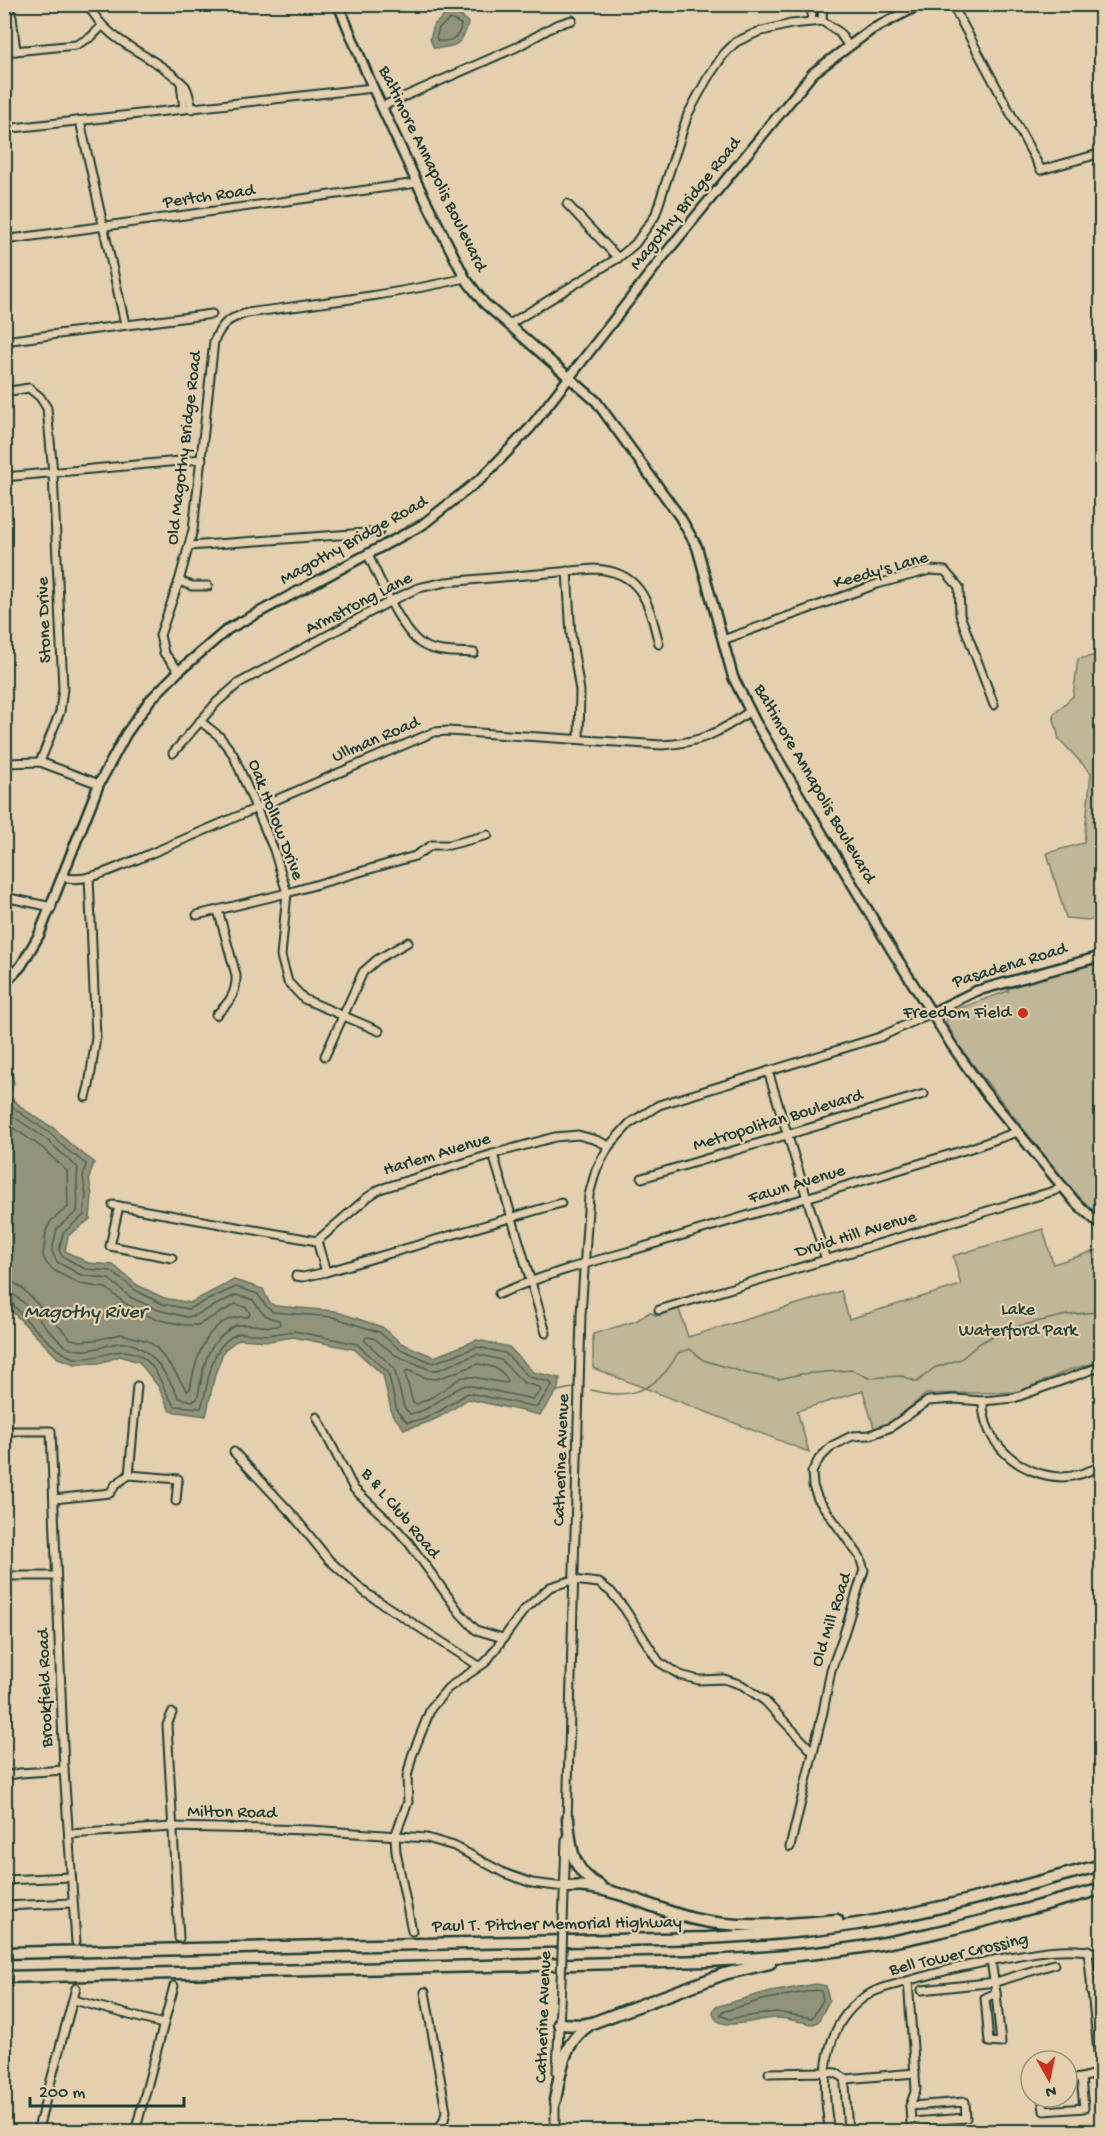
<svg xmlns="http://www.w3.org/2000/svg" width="1106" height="2136" font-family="'Gochi Hand',sans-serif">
<rect width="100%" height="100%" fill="#e4d0ae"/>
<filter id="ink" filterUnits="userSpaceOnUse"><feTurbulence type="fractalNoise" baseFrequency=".0167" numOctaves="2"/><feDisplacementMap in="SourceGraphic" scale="12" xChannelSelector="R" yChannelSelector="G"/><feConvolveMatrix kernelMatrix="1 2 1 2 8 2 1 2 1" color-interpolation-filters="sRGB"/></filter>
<g filter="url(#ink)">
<g fill="#c0b698" stroke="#707a66" stroke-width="1.5">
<path d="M1101,654H1102L1101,921L1066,918L1047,853L1084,843L1091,773L1059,739L1053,715L1073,696L1078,659Z"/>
<path d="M1101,962V1219L1069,1187L953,1039L954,1036L946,1023L949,1012L1008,991V987Z"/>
<path d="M1043,1229L1053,1264L1101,1249V1361L1069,1370L1020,1392L926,1394L883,1429L875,1431L863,1391L797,1411L809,1452L593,1368V1334L636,1321L650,1312L657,1316L679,1309L688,1337L841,1291L849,1319L961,1285L953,1256Z"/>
</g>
<g fill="#91937a" stroke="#63715e" stroke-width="1.5">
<path d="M450,11L463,17L468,23C463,44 455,48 434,48L430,39L434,25Z"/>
<path d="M4,1055L10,1063L14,1083L8,1095L26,1111L55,1129L71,1145L94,1162L89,1178L92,1196L90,1219L68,1236L65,1251L88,1263L113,1265L137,1285L164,1298L190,1303L234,1280L263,1289L269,1302L275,1306L334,1311L382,1327L401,1343L434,1357L477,1340L509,1347L533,1372L560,1378L557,1391L540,1415L468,1399C446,1414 431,1424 404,1429L392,1414L383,1375L354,1349L293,1337L269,1341L239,1339L224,1350L215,1374L206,1416L170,1411L158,1386L139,1362L120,1356L100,1363L75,1364L58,1358L8,1307L5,1296Z"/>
<path d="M816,1984L826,1986L829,2001L818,2022L813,2024C800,2022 788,2018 775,2018C759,2018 715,2035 713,2012L715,2007L760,1994Z"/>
</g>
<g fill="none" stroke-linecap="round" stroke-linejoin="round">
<g stroke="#4d5f50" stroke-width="1.5">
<path d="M450,19L461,24C460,37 451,42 438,41L436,38L439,28Z"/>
<path d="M4,1100L23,1115L51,1134L66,1149L86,1164L83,1177L86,1196L84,1215L63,1233L59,1250L62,1256L85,1269L111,1271L135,1290L162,1304L188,1309L236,1287L258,1294L265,1305L273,1312L333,1317L379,1332L398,1348L433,1363L477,1347L505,1353L529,1377L550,1382L552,1385L537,1407L468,1393L440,1411L422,1420L407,1422L397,1411L388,1372L357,1344L294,1331L268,1335L239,1333C207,1346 211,1380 201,1408L175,1406C163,1392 159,1368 142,1357C121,1342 98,1362 75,1358C58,1355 20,1315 11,1301L4,1299"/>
<path d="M4,1110L46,1139L78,1168C75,1182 79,1197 77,1212L57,1228L52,1251L57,1262L81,1275L109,1279L130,1297L158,1310L187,1317L196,1315L236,1295L253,1300C260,1311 265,1318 279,1320L280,1323L278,1326C264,1328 250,1323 237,1325C232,1326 228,1330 225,1333C202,1350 204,1374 197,1399L193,1401L179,1398C167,1376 148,1339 118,1343C107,1345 98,1349 87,1350C79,1350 71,1350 65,1346C49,1334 21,1292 4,1291"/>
<path d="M4,1122L40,1146L67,1171L68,1207L51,1221L46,1231L43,1256L47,1264L55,1271L80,1284L106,1288L126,1304L155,1319L185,1325H198L236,1304L247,1308L250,1314L248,1317C207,1314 196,1357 190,1389L187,1391L175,1372L156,1347L148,1341L121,1334L96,1340L79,1341L71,1339L22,1288L14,1283L4,1282"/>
<path d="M369,1337L375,1339L395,1355L431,1370H438L477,1354L501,1360L524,1383L539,1387L541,1391L533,1399L466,1385C445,1392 433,1411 410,1414L404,1407L394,1368L365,1341V1338Z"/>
<path d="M478,1364C491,1366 503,1368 508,1382L505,1383L472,1377H462L432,1397L417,1404L413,1403L405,1373L407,1370L426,1378L437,1379Z"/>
<path d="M816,1990L821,1991L823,2000L812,2018L776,2012L729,2019L720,2015L722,2012L762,2000Z"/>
</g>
<g stroke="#63715e" stroke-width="1.5">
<path d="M458,15L462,4"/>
<path d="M591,1390C630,1401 659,1390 678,1353L690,1349L703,1360L749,1374L779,1379L801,1374L852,1370L869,1378L902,1376L917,1382L934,1368L961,1359L980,1343L1006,1329L1067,1315L1095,1312L1102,1314"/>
<path d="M557,1391L573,1388"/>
</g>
<defs>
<g id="minor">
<path d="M7,4L12,17L16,51"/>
<path d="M88,4C108,46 155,54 185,86C189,91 190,102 192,109"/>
<path d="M952,4L1041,170L1102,153"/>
<path d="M811,21L813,4"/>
<path d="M822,21L823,4"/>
<path d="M4,52L76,45L91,37L101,27"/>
<path d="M181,83L184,109"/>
<path d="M383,106L517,47L556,25L572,20"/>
<path d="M80,121L125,324"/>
<path d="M4,129L373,88"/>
<path d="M567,204L618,258"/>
<path d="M4,240L417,183"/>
<path d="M508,325L618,258L635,244L655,216L688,114L707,79L724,54L736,42L758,32L791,24L822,21L839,32L848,45"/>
<path d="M4,341L212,314"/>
<path d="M4,392L29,388L40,397L47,408L53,473L63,688L60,712L40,762"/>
<path d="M4,477L202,459"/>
<path d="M189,546L379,532"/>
<path d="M368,555C380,579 399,627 420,643C433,653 458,652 474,653"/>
<path d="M567,571L571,635L580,691L579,739"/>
<path d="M179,581L192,586H208"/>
<path d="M723,640L877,584L930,570L945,571L959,587L960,615L994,705"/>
<path d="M179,671L164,653L160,635L179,581L193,530L214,341C223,322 228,319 247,313C320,303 394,295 465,278"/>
<path d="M200,721L219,736L233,754L274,850L287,893L281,956L288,982L304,999L379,1031"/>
<path d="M173,753L217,702L239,683L391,601L418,588L446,582L594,569C643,571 649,605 659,644"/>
<path d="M4,763L40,762L99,784"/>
<path d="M62,877C87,884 114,868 138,859L434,732L448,731L662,745C700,743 719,733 750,711"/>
<path d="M4,897L52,907"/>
<path d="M197,915L287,893L415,856L432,845H449L488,835"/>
<path d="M216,1015C229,1003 237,993 236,975L218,910"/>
<path d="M325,1056L363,972L378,959L408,942"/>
<path d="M768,1071L826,1260"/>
<path d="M86,1097L89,1086L96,1037L89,877"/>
<path d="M493,1154L546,1333"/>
<path d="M642,1178L924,1094"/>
<path d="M113,1205L317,1241"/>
<path d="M119,1206L110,1246L172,1258"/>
<path d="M317,1241L368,1197L380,1189L493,1154L555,1137L578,1135L596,1140L609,1146"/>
<path d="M317,1241L326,1272"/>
<path d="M296,1276L303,1277L326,1272L561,1203"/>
<path d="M499,1294C541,1276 583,1264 627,1252L971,1148L1017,1132"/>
<path d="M659,1310L1054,1191L1062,1186"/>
<path d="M983,1401C982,1443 1021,1476 1062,1477C1076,1477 1089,1471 1102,1466"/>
<path d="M317,1417L354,1489L394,1526L409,1543L460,1613L476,1630L503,1638"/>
<path d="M4,1431H51L64,1770L76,1942"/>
<path d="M234,1452L291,1513L329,1560L366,1593L479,1666"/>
<path d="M129,1475L137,1386"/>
<path d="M54,1499L110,1493L116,1484L129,1475L178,1479L176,1501"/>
<path d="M4,1576H56"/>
<path d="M172,1713L167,1725L179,1938"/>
<path d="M4,1776L20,1773L64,1770"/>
<path d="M567,1823L581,1315L589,1195L596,1170L609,1146L630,1123L659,1105L880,1037L931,1013"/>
<path d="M69,1834L172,1827L311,1830L427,1838L454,1846L504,1873L532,1883L564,1887"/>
<path d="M790,1847L823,1712L831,1670L843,1637L864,1570L860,1557L818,1499L813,1486L812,1472L819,1459L832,1446L852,1436L870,1435L891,1427L928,1401L954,1399L983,1401L1014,1398L1102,1366"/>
<path d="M4,1880L71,1877"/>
<path d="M4,1906L73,1903"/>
<path d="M563,1924L566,1840"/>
<path d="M412,1931L396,1852L395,1836L408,1802L407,1777L412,1756L431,1708L448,1688L486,1662L524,1610L550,1587L573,1580L599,1583L611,1592L624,1608L659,1662L680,1675L699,1680L724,1679L742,1685L765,1701L812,1751"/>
<path d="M1088,1950L1100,2072"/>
<path d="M991,1961L996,1993"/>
<path d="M908,1981L916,2089L910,2106"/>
<path d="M922,1990L996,1982L1054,1964"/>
<path d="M1091,1991L1102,1990"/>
<path d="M425,1992L446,2111L444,2120L437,2132"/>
<path d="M996,1993L1001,2043L989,2042L985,1998Z"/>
<path d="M74,2000L163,2024"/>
<path d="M557,2072L561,1982"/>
<path d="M769,2073L825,2072L836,2073L846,2079L915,2073"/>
<path d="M1081,2078L1102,2072"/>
<path d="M846,2079L845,2085L848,2132"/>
<path d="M1042,2097L1044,2111L1084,2108L1081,2078L1067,2080"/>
<path d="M965,2102L966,2118L911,2122L910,2106Z"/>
<path d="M37,2132L76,1988"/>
<path d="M135,2132L174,1986"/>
<path d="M555,2132V2098"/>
<path d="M830,2132C821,2083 821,2021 871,1993C884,1986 900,1984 914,1979C939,1972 964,1966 989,1961C1027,1954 1064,1944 1102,1954"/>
</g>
<g id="major">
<path d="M338,4L373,88L417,183L465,278L484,303L596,401L680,517L697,547L733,677L755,721L891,949L953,1047L984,1091L1076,1203L1102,1226"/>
<path d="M4,984L21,966L39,935L99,784L126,734L150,700L179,671L228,629L422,525L483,477L530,428L662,258L813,73L871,30L921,4"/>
<path d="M931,1013L976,991L1102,956"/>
</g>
<g id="highway">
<path d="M568,1819C570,1847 572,1872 600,1886"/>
<path d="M564,1887C572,1887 580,1886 587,1887C623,1891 659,1911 694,1919C741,1930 790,1924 837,1920"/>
<path d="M4,1953L707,1938C765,1935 823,1931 880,1920C955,1906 1028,1884 1102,1865"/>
<path d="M4,1977L707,1961C759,1959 810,1955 862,1947C943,1934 1022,1910 1102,1889"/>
<path d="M559,2024L581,2025L592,2023L724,1974L770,1963"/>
<path d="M555,2100C561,2071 562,2043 589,2025"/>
</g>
</defs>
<use href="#minor" stroke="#1f3d34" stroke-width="11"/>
<use href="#major" stroke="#1f3d34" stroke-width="13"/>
<use href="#highway" stroke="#1f3d34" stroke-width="15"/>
<use href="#minor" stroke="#e4d0ae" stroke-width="7"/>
<use href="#major" stroke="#e4d0ae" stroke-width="8"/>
<use href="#highway" stroke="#e4d0ae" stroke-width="10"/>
<defs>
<path id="minor-bridge" d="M561,1982L563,1924"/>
</defs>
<use href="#minor-bridge" stroke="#1f3d34" stroke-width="11" stroke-linecap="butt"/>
<use href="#minor-bridge" stroke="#e4d0ae" stroke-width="7"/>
</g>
</g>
<circle fill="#c8321e" stroke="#e4d0ae" stroke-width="2" cx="1023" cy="1013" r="6"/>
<g text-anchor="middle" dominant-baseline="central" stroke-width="4.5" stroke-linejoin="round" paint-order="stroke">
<g font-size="18" fill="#1f3d34" stroke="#e4d0ae">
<text transform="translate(432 169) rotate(64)">Baltimore Annapolis Boulevard</text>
<text transform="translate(209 197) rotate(-8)">Pertch Road</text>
<text transform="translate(686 204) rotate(-51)">Magothy Bridge Road</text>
<text transform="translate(185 448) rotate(-83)">Old Magothy Bridge Road</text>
<text transform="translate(354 541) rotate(-29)">Magothy Bridge Road</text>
<text transform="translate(881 571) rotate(-16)">Keedy's Lane</text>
<text transform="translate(359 604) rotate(-27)">Armstrong Lane</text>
<text transform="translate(45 620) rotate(-92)">Stone Drive</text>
<text transform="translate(376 740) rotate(-23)">Ullman Road</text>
<text transform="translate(814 784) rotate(60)">Baltimore Annapolis Boulevard</text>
<text transform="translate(275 820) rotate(69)">Oak Hollow Drive</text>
<text transform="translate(1010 966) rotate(-17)">Pasadena Road</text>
<text transform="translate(778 1121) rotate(-17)">Metropolitan Boulevard</text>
<text transform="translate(437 1155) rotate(-17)">Harlem Avenue</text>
<text transform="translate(797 1185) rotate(-17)">Fawn Avenue</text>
<text transform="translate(856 1235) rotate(-17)">Druid Hill Avenue</text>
<text transform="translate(562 1460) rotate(-88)">Catherine Avenue</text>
<text transform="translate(400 1514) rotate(50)">B &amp; L Club Road</text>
<text transform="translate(832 1620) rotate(-72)">Old Mill Road</text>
<text transform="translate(46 1688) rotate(-92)">Brookfield Road</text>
<text transform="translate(232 1813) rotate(1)">Milton Road</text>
<text transform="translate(557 1925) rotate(-1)">Paul T. Pitcher Memorial Highway</text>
<text transform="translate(959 1955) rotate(-13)">Bell Tower Crossing</text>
<text transform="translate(544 2017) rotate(-88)">Catherine Avenue</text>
</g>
<g font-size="18" fill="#1f3d34" stroke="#e4d0ae" text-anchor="end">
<text x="1011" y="1013">Freedom Field</text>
</g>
<g font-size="18" fill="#274339" stroke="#e4d0ae">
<text x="1018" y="1310">Lake<tspan x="1018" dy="21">Waterford Park</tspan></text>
</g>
<g font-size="20" font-style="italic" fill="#2a463b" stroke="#e4d0ae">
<text x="85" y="1313">Magothy River</text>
</g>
</g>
<rect width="1106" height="2136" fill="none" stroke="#e4d0ae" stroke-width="24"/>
<rect x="12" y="12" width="1082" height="2112" fill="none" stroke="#1f3d34" stroke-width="2" filter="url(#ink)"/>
<g transform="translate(1049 2079) rotate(171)"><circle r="28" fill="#e4d0ae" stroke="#95957d" stroke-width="1.5"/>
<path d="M0-4.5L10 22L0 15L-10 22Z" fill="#c8321e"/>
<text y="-9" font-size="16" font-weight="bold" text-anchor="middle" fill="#1f3d34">N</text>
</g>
<path d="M30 2097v9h154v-9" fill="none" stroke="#1f3d34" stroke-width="3"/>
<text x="39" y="2097" font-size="18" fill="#1f3d34" stroke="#e4d0ae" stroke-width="4.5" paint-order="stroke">200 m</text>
</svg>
